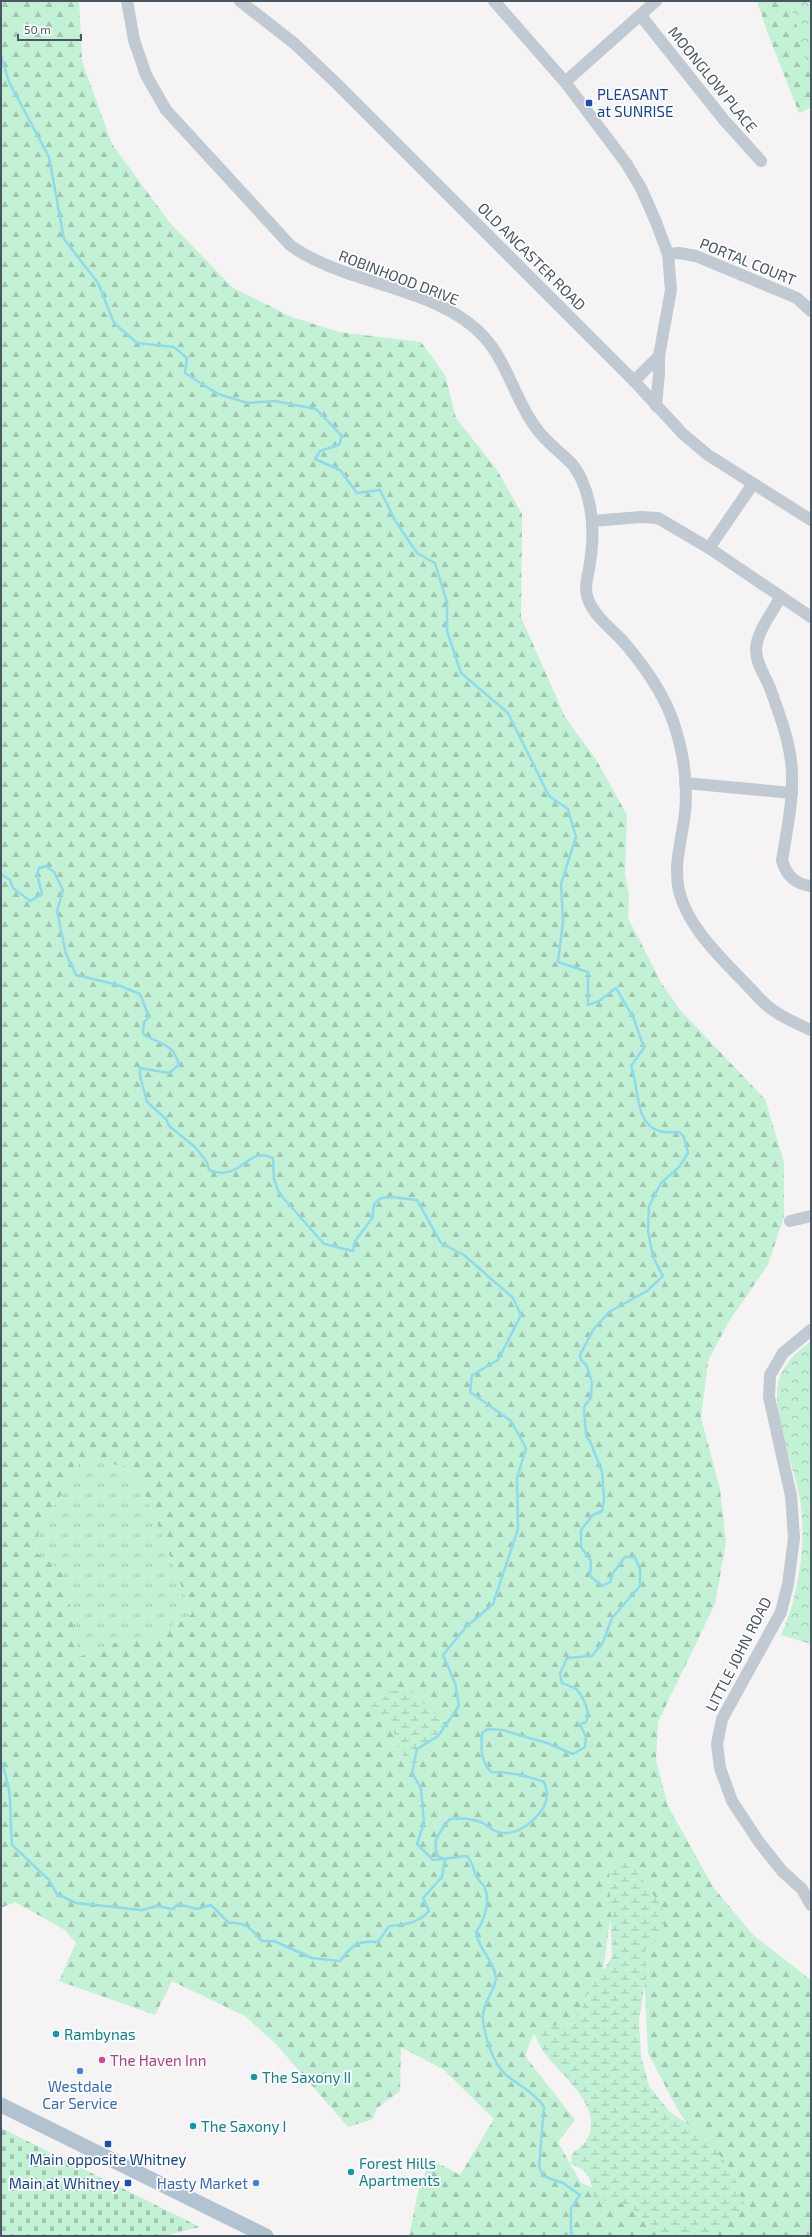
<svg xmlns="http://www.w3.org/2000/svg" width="812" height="2237" font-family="'Exo 2',sans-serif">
<defs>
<pattern id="grass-tufts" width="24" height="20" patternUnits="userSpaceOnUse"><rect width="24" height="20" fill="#c3f1d5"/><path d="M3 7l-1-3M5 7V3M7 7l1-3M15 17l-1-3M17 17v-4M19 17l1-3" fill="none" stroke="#a0c6b0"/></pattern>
<pattern id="forest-firs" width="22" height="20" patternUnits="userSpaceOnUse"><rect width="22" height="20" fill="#c3f1d5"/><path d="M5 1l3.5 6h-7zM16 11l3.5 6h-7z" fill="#a0c6b0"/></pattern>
<pattern id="wetland-marsh" width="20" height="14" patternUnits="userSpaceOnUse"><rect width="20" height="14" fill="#c3f1d5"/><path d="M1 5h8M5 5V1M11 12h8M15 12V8" fill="none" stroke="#a0c6b0"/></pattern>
<pattern id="cemetery-stones" width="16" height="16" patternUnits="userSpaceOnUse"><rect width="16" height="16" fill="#c3f1d5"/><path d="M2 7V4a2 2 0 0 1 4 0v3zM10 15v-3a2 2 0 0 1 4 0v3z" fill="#a0c6b0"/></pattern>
<pattern id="park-crowns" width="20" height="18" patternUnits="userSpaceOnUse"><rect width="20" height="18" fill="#c3f1d5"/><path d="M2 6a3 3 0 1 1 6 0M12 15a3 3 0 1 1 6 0" fill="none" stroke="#a0c6b0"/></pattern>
</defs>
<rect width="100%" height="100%" fill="#f5f3f3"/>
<path fill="url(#grass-tufts)" d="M82,1458L130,1467L151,1507L192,1614L151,1638H128L79,1658L66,1581L35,1552L36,1538Z"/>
<g fill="url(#forest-firs)" fill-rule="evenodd">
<path d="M1,1H79L82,61L112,144L170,223L233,288L292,317L339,332L421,342L445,375L456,418L497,470L522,514L521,617L565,717L597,761L627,815L625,874L629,895L628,918L662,984L680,1010L765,1099L784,1162V1216L768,1265L729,1321L708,1361L701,1418L720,1489L726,1542L715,1604L658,1722L656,1760L668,1806L713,1887L753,1935L811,1980V2236H686L708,2151L680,2114L648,2053L642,1935L637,1922L610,1921L599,1999L558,2035H533L525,2056L575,2120L558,2142L581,2183L626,2201L672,2236H409L417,2196L430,2159L460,2175L494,2119L444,2070L401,2047L400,2091L377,2108L373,2119L348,2127L276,2044L245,2016L172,1981L155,2015L59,1981L76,1943L65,1930L15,1902L1,1908ZM82,1459L130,1467L151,1507L192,1614L151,1638H128L79,1657L66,1581L58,1568L35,1552L36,1538Z"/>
<path d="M757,1H811V108L799,113L768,34Z"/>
</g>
<g fill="url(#wetland-marsh)">
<path d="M407,1688L437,1715L446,1729L442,1740L424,1751L418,1758L416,1774C403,1756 395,1744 392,1722L371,1711L366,1703L379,1702L392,1691Z"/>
<path d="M621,1858H626L663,1908L664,1932L645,1951L646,1976L639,2021L641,2056L649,2086L670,2112L703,2134L733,2172L739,2193L745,2204V2208L703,2236H663L629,2205L594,2199C591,2179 590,2171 571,2164L572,2154C576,2150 583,2146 586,2141C606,2109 563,2077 546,2055C540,2048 537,2038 533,2030L568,2022L582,2010L583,2000L612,1957L609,1867Z"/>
</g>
<path fill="url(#cemetery-stones)" d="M1,2128L200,2227L164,2236H1Z"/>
<g fill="url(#park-crowns)">
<path d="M790,1H811V75H810Z"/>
<path d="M811,1341V1644L781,1635C799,1596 807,1542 800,1499C794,1466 770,1412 779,1380C783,1364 798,1351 811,1341Z"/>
</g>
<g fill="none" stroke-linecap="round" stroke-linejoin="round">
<g stroke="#90daee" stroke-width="2.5">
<path d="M1,56L9,82L49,157L64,239L98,283L114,323L137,343L174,347L187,358L185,373L218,394L248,403L275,401L316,409L342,436L339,445L320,451L315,459L340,470L357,493L380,490L396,522L417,553L435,563L447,602V631L461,673L508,713L549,796L568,809L576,837L561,884L563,922L558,962L588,972V1005L599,1001L616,988L634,1019L644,1048L631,1066C639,1085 634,1125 660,1131C665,1133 673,1132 679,1132L684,1137L688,1153L679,1167L661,1183L649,1206L648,1231L653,1257L663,1276L647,1291L609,1312L593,1330L580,1355L581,1360L587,1366L592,1383L591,1397L584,1407L586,1436L590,1441L602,1472L604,1499L602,1511L593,1515L581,1530V1547L591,1561L590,1576L602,1586L610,1582L613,1573L625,1557H635L640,1569V1586L612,1618L603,1642L592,1656L567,1658L560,1674L562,1683C566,1685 574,1687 577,1690C584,1698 591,1713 586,1722L580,1724L586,1737L585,1747L573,1754L547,1743L502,1730L488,1729L482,1733C481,1749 480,1760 491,1772C511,1772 526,1775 544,1782C545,1785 547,1790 547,1794C547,1813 521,1835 502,1833C494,1832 489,1827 483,1823C471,1818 462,1818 450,1819C440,1832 431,1840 438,1856L445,1860"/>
<path d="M1,874L10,880L13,888L30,901L42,894L37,874L39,868L46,866L54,872L63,890L57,911L66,954L76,975L118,985L140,994L149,1017L144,1022L143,1034C159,1044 174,1043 179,1065L169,1073L140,1068V1076L147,1102L166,1119L169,1126L195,1147L207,1162L209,1170C241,1183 247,1145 273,1158L274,1179L279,1193L324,1244L353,1251L355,1241L373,1217C370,1188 397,1199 417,1200L441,1243L464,1255L513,1298L521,1315L498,1360L472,1375L470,1392L511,1421L526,1448L517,1478L518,1529L493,1604L466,1627L443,1655L455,1683L459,1706L438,1736L417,1749L412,1773L421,1788L424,1823L417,1844L433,1860L467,1856C473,1863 473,1868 476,1876C478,1880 482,1883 484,1886C491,1900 485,1920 476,1932C478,1949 494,1960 496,1978C496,1990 481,2003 483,2021C485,2037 493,2063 505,2074C519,2086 534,2092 544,2107L539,2166L543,2176L563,2183L580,2195L571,2208V2233L574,2236"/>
<path d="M1,1762C14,1794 9,1812 12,1845L49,1880L57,1894L76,1903L142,1910L157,1906L173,1909L178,1904L197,1909L211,1905L229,1923C245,1921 252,1930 262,1941H274L312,1958L340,1961C353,1945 356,1940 378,1942L389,1926C404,1925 419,1923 429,1911L423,1898L442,1877L445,1860"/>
</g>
<g stroke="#c1cad2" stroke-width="12">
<path d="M127,1L134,40L146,75L166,110L290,245C346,286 439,286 485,338C508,364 515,400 536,428C545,441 558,450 569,461C579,470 586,488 589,502C594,523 593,547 589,569C587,580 584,588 588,599C593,614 610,628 621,639C643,664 662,690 673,721C683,750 688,783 685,813C682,839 673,865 679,891C688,927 720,957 745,983C753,991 761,1001 770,1008C783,1018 797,1024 811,1030"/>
<path d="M240,1L295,44L337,84L634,381L683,434L708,455L811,520"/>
<path d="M494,1L565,82L626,163L641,188L656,222L668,254L671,290L659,356V374L656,406"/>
<path d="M641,16L724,120L761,161"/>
<path d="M565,82L656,1"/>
<path d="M668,254L679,253L696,256L797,298L811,311"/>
<path d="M634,381L659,356"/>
<path d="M592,521L641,517L658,518L709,548L811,617"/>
<path d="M709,548L753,484"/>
<path d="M780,598C772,613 756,633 756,650C756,664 765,675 770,688C778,711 788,736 791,761C795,795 787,828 782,861C787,876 795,884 811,886"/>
<path d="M685,783L792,793"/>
<path d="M790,1221L811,1216"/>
<path d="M811,1330L783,1353L770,1375L769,1397L791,1496L794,1538L788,1584L781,1612L722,1719L717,1744L720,1768L732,1801L759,1842L782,1871L802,1889L811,1905"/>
</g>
<path stroke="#b3c2d1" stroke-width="15" d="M1,2105L266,2236"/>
</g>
<g fill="#1a4fb4" stroke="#fff" stroke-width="1.5">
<rect x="585" y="99" width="8" height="8" rx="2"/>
<rect x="104" y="2140" width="8" height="8" rx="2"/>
<rect x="124" y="2179" width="8" height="8" rx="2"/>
</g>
<g fill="#0f9aa8" stroke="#fff" stroke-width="1.5">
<circle cx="56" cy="2034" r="4"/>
<circle cx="254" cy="2077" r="4"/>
<circle cx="193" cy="2126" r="4"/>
<circle cx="351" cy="2172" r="4"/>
</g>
<circle fill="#d1479c" stroke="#fff" stroke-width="1.5" cx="102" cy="2060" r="4"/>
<g fill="#3f7fe0" stroke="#fff" stroke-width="1.5">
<circle cx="80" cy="2071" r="4"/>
<circle cx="256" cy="2183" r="4"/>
</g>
<g text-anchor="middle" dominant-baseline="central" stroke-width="3.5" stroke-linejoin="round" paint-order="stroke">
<g font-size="15" fill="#4a5661" stroke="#fff">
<text transform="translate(713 79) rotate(51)">MOONGLOW PLACE</text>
<text transform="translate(532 256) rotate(45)">OLD ANCASTER ROAD</text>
<text transform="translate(748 261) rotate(22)">PORTAL COURT</text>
<text transform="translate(399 277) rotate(21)">ROBINHOOD DRIVE</text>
<text transform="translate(738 1654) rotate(-63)">LITTLE JOHN ROAD</text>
</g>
<g font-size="15" fill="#164399" stroke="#fff" text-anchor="start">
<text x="597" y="94">PLEASANT<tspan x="597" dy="17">at SUNRISE</tspan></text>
<text x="108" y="2159" text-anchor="middle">Main opposite Whitney</text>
<text x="120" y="2183" text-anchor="end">Main at Whitney</text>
</g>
<g font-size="15" fill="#0d838f" stroke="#fff" text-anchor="start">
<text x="64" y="2034">Rambynas</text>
<text x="262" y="2077">The Saxony II</text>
<text x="201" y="2126">The Saxony I</text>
<text x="359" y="2163">Forest Hills<tspan x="359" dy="17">Apartments</tspan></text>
</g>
<g font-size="15" fill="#b23c85" stroke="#fff" text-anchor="start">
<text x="110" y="2060">The Haven Inn</text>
</g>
<g font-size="15" fill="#366cbe" stroke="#fff">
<text x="80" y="2086">Westdale<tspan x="80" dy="17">Car Service</tspan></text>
<text x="248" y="2183" text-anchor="end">Hasty Market</text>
</g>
</g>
<rect width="812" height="2237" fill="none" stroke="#4a5661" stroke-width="4"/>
<path d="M18 34v6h63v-6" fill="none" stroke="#4a5661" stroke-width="2"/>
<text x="24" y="34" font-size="12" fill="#4a5661" stroke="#ffffff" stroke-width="3" paint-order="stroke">50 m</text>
</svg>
